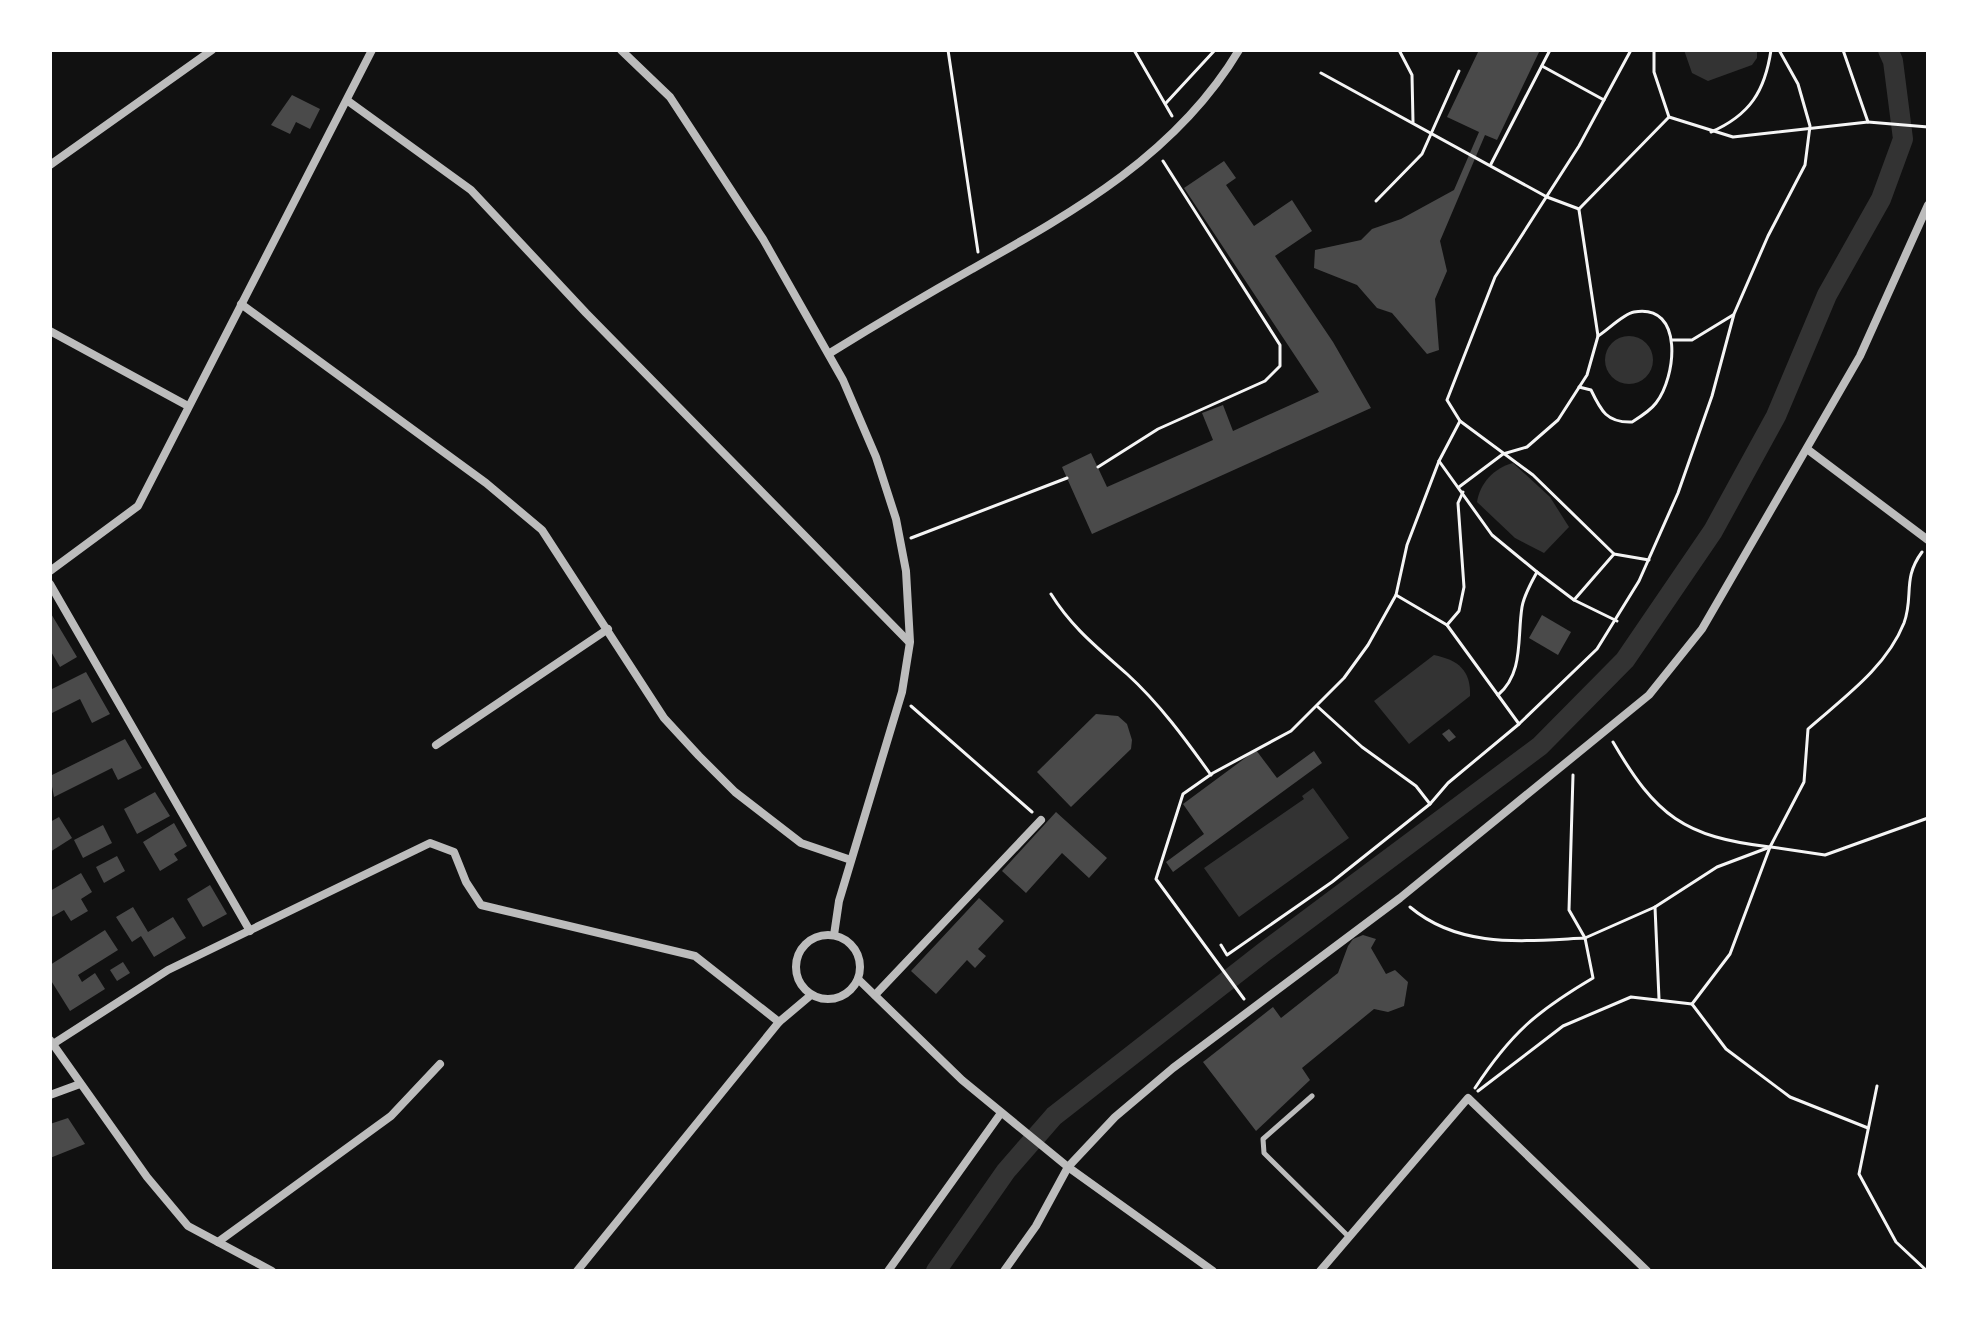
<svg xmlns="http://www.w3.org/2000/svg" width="1978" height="1321" font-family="'Fira Sans Condensed',sans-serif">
<rect width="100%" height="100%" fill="#111"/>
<g fill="#333">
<path d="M1684,50H1757V58L1752,65L1708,81L1692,73Z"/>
<circle cx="1629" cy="360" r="24"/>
<path d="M1513,463L1550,497L1569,527L1544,553L1515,538L1477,502C1480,483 1494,468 1513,463Z"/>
<path d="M1434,655C1458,660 1471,670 1470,696L1409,744L1374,701Z"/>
<path d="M1313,788L1349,838L1239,917L1204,868L1304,799L1302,796Z"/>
</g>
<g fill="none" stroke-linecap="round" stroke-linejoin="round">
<path stroke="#333" stroke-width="20" d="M936,1271L1006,1171L1054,1116L1264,952L1540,746L1625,660L1713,531L1776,416L1827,295L1881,199L1903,139L1893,61L1888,50"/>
</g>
<g fill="#4a4a4a">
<path d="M1479,50H1540L1497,140L1485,135L1440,241L1447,271L1435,299L1439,350L1427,354L1392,313L1377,308L1357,285L1314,268L1315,250L1361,240L1372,229L1401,219L1454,190L1479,132L1447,117Z"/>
<path d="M292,95L320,109L310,129L296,122L290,134L271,125Z"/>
<path d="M1224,161L1236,178L1226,185L1254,226L1292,200L1312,231L1275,256L1333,342L1371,408L1092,534L1062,467L1091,453L1107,487L1213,440L1202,413L1223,405L1233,431L1319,392L1184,188Z"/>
<path d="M50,612L77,657L60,667L50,650Z"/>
<path d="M1542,615L1571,632L1558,655L1529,638Z"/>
<path d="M86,672L110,714L92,723L80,699L50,714V690Z"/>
<path d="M1096,714L1118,716L1127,724L1132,740L1131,749L1071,807L1037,772Z"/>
<path d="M1449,729L1456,737L1449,742L1442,734Z"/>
<path d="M125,739L142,768L118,780L112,768L54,797L50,776Z"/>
<path d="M1256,750L1277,778L1314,751L1322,763L1173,872L1166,862L1204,834L1183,804Z"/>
<path d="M155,792L170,816L137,834L124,809Z"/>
<path d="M1056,812L1107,858L1089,878L1062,853L1026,893L1002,871Z"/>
<path d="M59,817L72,838L50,852V822Z"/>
<path d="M174,823L187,846L174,854L178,860L160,871L143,842Z"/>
<path d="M103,825L112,843L83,858L74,840Z"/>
<path d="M117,856L125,871L104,883L96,867Z"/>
<path d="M81,873L92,892L81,899L88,911L71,921L64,910L50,918V891Z"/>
<path d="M210,885L227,914L203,927L187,899Z"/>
<path d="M979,898L1004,921L978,949L986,956L975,968L967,960L936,994L911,971Z"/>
<path d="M133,907L148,932L173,917L186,938L154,957L141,936L132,942L116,917Z"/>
<path d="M105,930L118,950L78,975L82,982L95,973L105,989L70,1011L50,979V965Z"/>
<path d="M1363,935L1376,939L1371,948L1386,974L1395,970L1408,982L1404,1006L1388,1012L1374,1009L1302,1068L1310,1080L1256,1131L1203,1062L1273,1007L1281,1018L1338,973L1348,946L1353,939Z"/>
<path d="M123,962L130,973L117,981L110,970Z"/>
<path d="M68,1118L85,1144L50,1158V1124Z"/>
</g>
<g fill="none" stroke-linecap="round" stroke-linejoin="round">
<g stroke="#f5f5f5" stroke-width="3">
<path d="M948,50L978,252"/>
<path d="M1134,50L1172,116"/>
<path d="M1399,50L1412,75L1413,122"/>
<path d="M1654,50V72L1669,117L1733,137L1868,122L1843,50"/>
<path d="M1542,66L1604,100"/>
<path d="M1321,73L1547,197L1579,209L1669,117"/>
<path d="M1166,103L1215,50"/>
<path d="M1868,122L1928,127"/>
<path d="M1711,132C1750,115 1765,91 1771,50"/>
<path d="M1491,164L1550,50"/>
<path d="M1376,201L1422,154L1459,71"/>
<path d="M1579,210L1598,336C1608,330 1623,314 1634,312C1685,303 1676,378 1656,403C1650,411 1640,417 1632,422C1607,423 1601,411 1591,390L1579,387"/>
<path d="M1672,340H1692L1733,315"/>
<path d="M1460,421L1533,475L1614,554L1649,560"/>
<path d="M1439,461L1492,535L1537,572C1531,583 1524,595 1522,607C1517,638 1524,673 1498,695"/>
<path d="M1098,467L1158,429L1265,381L1280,366V345L1163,161"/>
<path d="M1459,487L1503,454L1527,447L1558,420L1587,375L1598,336"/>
<path d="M911,538L1067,478"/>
<path d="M1537,572L1574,600L1614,554"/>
<path d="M1051,594C1072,628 1098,648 1127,674C1159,703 1186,740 1211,775"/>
<path d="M1574,600L1617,621"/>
<path d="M1447,625L1459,611L1464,587L1458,503L1463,492"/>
<path d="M911,706L1032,812"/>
<path d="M1318,707L1362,747L1416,786L1430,804L1448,783L1519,724L1447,625L1396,595"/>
<path d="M1519,724L1597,649L1639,581L1678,493L1712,396L1734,314L1768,236L1805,165L1810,126L1798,84L1779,50"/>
<path d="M1573,775L1569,910L1585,938L1655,907L1659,999"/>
<path d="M1771,847L1825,855L1928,818"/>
<path d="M1410,907C1460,949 1523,941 1585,938L1593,978C1537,1011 1511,1033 1475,1088"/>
<path d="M1655,907L1717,867L1770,847L1804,782L1808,729C1843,698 1886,668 1904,623C1914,596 1902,579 1922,552"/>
<path d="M1221,945L1227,955L1332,882L1430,804"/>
<path d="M1244,999L1156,879L1183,794L1213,773L1291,731L1344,678L1368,645L1396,595L1407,545L1439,461L1460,421L1447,400L1495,277L1579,146L1631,50"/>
<path d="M1692,1004L1726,1049L1790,1097L1868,1128"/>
<path d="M1877,1086L1859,1174L1896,1242L1927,1271"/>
<path d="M1478,1091L1563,1026L1631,997L1692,1004L1730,954L1770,847C1684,837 1656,816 1613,742"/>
</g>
<path stroke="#bcbcbc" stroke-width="5" d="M1312,1096L1263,1139L1264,1153L1349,1237"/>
<g stroke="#bcbcbc" stroke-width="8">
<path d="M621,50L670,97L763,239L843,380L876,457L896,519L906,571L910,642L902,692L839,901L834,935"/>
<path d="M348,101L471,190L586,313L909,642"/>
<path d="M50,165L212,50"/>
<path d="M241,304L486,483L542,530L664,718L699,756L735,792L801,843L851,860"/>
<path d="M50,331L188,406"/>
<path d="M830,353C877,324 924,296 972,269C1075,211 1177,154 1239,50"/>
<path d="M1807,449L1928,540"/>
<path d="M50,571L138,506L372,50"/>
<path d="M50,584L250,931"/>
<path d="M436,745L608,629"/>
<circle cx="828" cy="967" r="32"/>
<path d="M858,979L962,1080L1068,1167L1213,1271"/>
<path d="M875,995L1041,820"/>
<path d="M50,1040L147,1177L188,1226L272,1271"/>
<path d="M53,1044L168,970L430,843L454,852L466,882L481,905L695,956L779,1022"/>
<path d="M50,1095L80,1084"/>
<path d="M218,1242L391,1116L440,1064"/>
<path d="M577,1271L779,1022L811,995"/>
<path d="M888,1271L1001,1113"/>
<path d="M1004,1271L1036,1226L1068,1167L1115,1117L1173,1068L1400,898L1649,695L1702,629L1860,356L1928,205"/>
<path d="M1320,1271L1468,1098L1647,1271"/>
</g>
</g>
<rect width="1978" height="1321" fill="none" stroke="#ffffff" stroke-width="104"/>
</svg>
